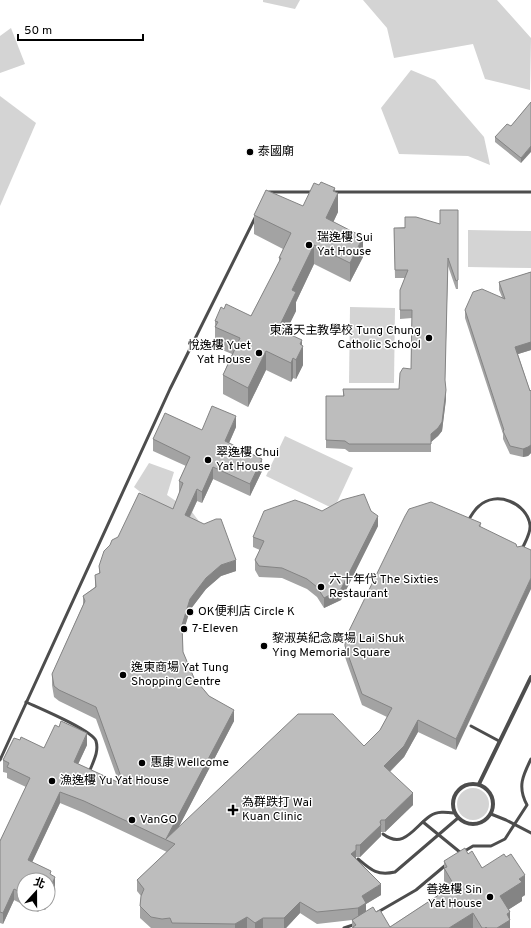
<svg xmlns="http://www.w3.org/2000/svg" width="531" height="928" font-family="Overpass,'Noto Sans TC',sans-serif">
<rect width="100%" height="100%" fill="#fff"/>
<g fill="#d4d4d4">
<path d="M263,0H300L295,9L263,2Z"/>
<path d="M363,0H497L531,38L530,90L485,79L473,44L394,58L387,28Z"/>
<path d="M11,28L25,64L0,73V36Z"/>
<path d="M411,70L435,80L484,137L490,165L468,156L399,154L381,108Z"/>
<path d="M0,96L36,123L0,206Z"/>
<path d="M468,230L531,231V268L468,267Z"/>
<path d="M350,307L395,308L394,383H349Z"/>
<path d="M285,436L353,468L334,509L266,476Z"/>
<path d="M149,463L174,472L167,495L192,512L201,524L158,506L134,487Z"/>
<circle cx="473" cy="804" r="16"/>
</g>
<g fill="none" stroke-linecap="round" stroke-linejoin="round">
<g stroke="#4d4d4d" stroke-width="3">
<path d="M269,192H313"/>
<path d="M331,192H531"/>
<path d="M468,521C471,516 474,510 479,506C496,490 527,503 530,525C531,533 525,542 522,549"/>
<path d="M26,702C39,708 92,730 96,741C99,751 94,760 90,770"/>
<path d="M471,726L499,741"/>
<path d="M0,760L170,389L256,216"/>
<path d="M491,814L506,820L531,833"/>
<path d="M423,822L461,853"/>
<path d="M383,834C404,850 414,827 430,816C437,811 446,812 454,813"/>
<path d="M463,852L473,846H491L505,839L527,805C517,787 523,775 531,759"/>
<path d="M358,859C371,870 377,876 395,872L458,818"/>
<path d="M378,912L416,890L447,864"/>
<path d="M344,928L356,924"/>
</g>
<g stroke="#4d4d4d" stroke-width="4">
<circle cx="473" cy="804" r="20"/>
<path d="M479,784L531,677"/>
</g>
</g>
<g fill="#a3a3a3">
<path d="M531,102L521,163L495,142V137L511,126Z"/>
<path d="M335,192L338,212L333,222L363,257L350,282L314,264L296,302V311L285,332L302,345L303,365L296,379L293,378L291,382L266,370L248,407L223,394V375L232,354L215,347V321L224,309L251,316L279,262V258L283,249L254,234V215L303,206Z"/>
<path d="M458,210V289H456L448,266L445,381L446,399L442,431L438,436L431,442V452H349L345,449L326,448V396H343V389H399L411,369L412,318L400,319V290L405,278H395L394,228L440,224Z"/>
<path d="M531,272V350L518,354L530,391L531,390V453L528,456L523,457L510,454L503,439V434L465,318V310L502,297L499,290V282Z"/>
<path d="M236,427L229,443L262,471L250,496L213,479L202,503L197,501L190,517L236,571L221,576L206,589L190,610L182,635L183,652L194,678L209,696L234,721L178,828L364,746L380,730L387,717L362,705L345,657V639L481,523L456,750L418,732L404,757L390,772L413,805L385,832H381V836L360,857H356V858L381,895L366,904V912H376L390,927L446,890L444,888V861L468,854L482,868L525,895L522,897V901L509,909L510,912V928H352V920L317,924L300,913L286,928H151L140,918V906L141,896L137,891V880L167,852L84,813L60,803L32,862L51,875L55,888L48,904V880H24V904H48L45,910L40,908L38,912L14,900L3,924L0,923V841L26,787L7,778V773L3,772V760L20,740L44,748L87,745L78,764L119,783L96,719L59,701L54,697L52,685V674L83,605V596L95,587V575L99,574V566L110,545L118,537L173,509L180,493H179V481L186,466L153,451V439L202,430Z"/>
<path d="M322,511H371L378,526L341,600L324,608L317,597L307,589L282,578L259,577L255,570V560L260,550L253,547V537Z"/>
</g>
<g fill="#848484">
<path d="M531,146V152L521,163V158Z"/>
<path d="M335,188V200L338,193V212L326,238V218L333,191Z"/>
<path d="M363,237V257L350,282V263Z"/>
<path d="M314,245V264L296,302V311L278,348V329L292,290Z"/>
<path d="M302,340V348L303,346V365L296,379V360L300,344Z"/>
<path d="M531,342V350L515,355V347Z"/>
<path d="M266,351V370L248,407V388Z"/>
<path d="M293,358V378L291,382V363Z"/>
<path d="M446,390V399L442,431L438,436L431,442V434Z"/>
<path d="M236,416V427L225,452V441Z"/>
<path d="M531,445V453L528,456L523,457V449Z"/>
<path d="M262,459V471L250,496V484Z"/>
<path d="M213,467V479L202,503V492Z"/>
<path d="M197,489V501L185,526V515Z"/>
<path d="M378,516V526L341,600L324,608V598Z"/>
<path d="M236,560V571L221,576L206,589L190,610L182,637V625L190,599L206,578L221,565Z"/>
<path d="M531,578V589L456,750V739Z"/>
<path d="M234,710V721L171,842L166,839Z"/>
<path d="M418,720V732L404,757L384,777V766Z"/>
<path d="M87,733V745L74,773V762Z"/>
<path d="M60,792V803L28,871V860Z"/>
<path d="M413,793V805L385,832V820Z"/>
<path d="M381,820V836L360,857V845Z"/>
<path d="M356,845V861L351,854Z"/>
<path d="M525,875V895L522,897V901L500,915V896L519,879Z"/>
<path d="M55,877V888L48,904V893Z"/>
<path d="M381,884V895L366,904V915L358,919V908L362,896Z"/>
<path d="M14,889V900L3,924V913Z"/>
<path d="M300,902V913L286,928H284V918Z"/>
<path d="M38,904H40V908L38,912Z"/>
<path d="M45,904H48L45,910Z"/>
<path d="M510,912V928H497L507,914Z"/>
<path d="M473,913V928H449Z"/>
<path d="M247,917V928H235V924Z"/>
<path d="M263,918V928H255V923Z"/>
</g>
<g fill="#bdbdbd" stroke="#848484">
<path d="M531,102V146L521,158L495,137L507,124L511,126Z"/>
<path d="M321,182L335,188L333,191L338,193L326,218L363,237L350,263L314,245L292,290L296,292L278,329L302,340L300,344L303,346L296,360L293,358L291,363L266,351L248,388L223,375L240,338L215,327L218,322L215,321L221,307L224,309L226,304L251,316L281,258H279L291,233L254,215L266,190L303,206L314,183L319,185Z"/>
<path d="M440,210H458V280L456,281L448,258L445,380L446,390L442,422L438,428L431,434V444H349L345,441L326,440V396H344L343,389H399L400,373L403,368L411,369L412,310H400V290L408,270H395L394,228H405V217H416L440,224Z"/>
<path d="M531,272V342L515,347L530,391L531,390V445L528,447L523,449L510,446L503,431L504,430L465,310L473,292L482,289L505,299L499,282Z"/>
<path d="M212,406L236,416L225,441L262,459L250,484L213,467L202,492L197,489L185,515L204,524L216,519H221L236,560L221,565L206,578L190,599L182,625L183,652L194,678L209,696L234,710L166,839L298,714H333L364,746L380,730L392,708L362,694L345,646V639L405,516L409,509L431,502L481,523L479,526L516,544L517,547L522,546L531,550V578L456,739L418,720L404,746L384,766L413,793L385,820H381L380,822L381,825L360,845H356V850L351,854L381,884L362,896L366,903L358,908L317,912L300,902L284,918H263L255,923L247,917L235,924L172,923L170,918L162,919L151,917L140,906L141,896L144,889L137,880L175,844L84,801L60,792L28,860L51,871L50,874L55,877L48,893V880H24V894L14,889L3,913L0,912V841L30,778L7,767L9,763L3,760L14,738L20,740L21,737L44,748L55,725L59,727L61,721L87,733L74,762L124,785L96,707L59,690L54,686L52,674L85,601L83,596L96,587L95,575L100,573L99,566L104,551L110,545L112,540L118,537L139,493L173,509L183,483L179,481L190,457L153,439L165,413L202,430Z"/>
<path d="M364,494L371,511L378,516L341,589L324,598L317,587L307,579L282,568L259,566L255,560L264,541L253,537L264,511L295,500L306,504L322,511L342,500Z"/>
<path d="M465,848L468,854L472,851L482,868L504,854L506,857L511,854L525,875L519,879L522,882L500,896L510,912L507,914L510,920L497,928H487L486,927L485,928H482L473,913L449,928H353V927L356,925L352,920L373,907L376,912L380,910L390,927L454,885L444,868L447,867L444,861Z"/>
</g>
<g fill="#000" stroke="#fff" stroke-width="1.5">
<circle cx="250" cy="152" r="4"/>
<circle cx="309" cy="245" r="4"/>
<circle cx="429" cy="338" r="4"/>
<circle cx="259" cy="353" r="4"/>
<circle cx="208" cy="460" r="4"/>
<circle cx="321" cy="587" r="4"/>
<circle cx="190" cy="612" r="4"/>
<circle cx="184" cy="629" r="4"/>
<circle cx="264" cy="646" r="4"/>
<circle cx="123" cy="675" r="4"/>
<circle cx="142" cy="763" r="4"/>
<circle cx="52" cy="781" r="4"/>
<path d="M231 804h4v4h4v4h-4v4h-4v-4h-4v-4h4z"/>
<circle cx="132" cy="820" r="4"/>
<circle cx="490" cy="897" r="4"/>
</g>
<g text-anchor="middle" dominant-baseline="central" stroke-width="3" stroke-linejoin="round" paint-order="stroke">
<g font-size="12" fill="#000" stroke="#fff" text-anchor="start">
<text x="258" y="152">泰國廟</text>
<text x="317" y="238">瑞逸樓 Sui<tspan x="317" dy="14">Yat House</tspan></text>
<text x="421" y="331" text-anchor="end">東涌天主教學校 Tung Chung<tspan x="421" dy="14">Catholic School</tspan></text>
<text x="251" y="346" text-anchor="end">悅逸樓 Yuet<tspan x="251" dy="14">Yat House</tspan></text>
<text x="216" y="453">翠逸樓 Chui<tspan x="216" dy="14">Yat House</tspan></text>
<text x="329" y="580">六十年代 The Sixties<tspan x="329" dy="14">Restaurant</tspan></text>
<text x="198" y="612">OK便利店 Circle K</text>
<text x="192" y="629">7-Eleven</text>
<text x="272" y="639">黎淑英紀念廣場 Lai Shuk<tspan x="272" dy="14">Ying Memorial Square</tspan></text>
<text x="131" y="668">逸東商場 Yat Tung<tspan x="131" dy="14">Shopping Centre</tspan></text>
<text x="150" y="763">惠康 Wellcome</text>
<text x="60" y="781">漁逸樓 Yu Yat House</text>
<text x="242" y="803">為群跌打 Wai<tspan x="242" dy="14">Kuan Clinic</tspan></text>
<text x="140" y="820">VanGO</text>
<text x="482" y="890" text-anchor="end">善逸樓 Sin<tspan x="482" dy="14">Yat House</tspan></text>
</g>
</g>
<g transform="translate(36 892) rotate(21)"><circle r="19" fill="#ffffff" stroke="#999999"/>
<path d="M0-3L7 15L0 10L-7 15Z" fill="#000000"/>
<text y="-6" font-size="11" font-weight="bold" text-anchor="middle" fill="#000000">北</text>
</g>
<path d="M18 34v6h125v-6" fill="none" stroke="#000000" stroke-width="2"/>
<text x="24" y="34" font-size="12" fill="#000000" stroke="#ffffff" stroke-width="3" paint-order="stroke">50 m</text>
</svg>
